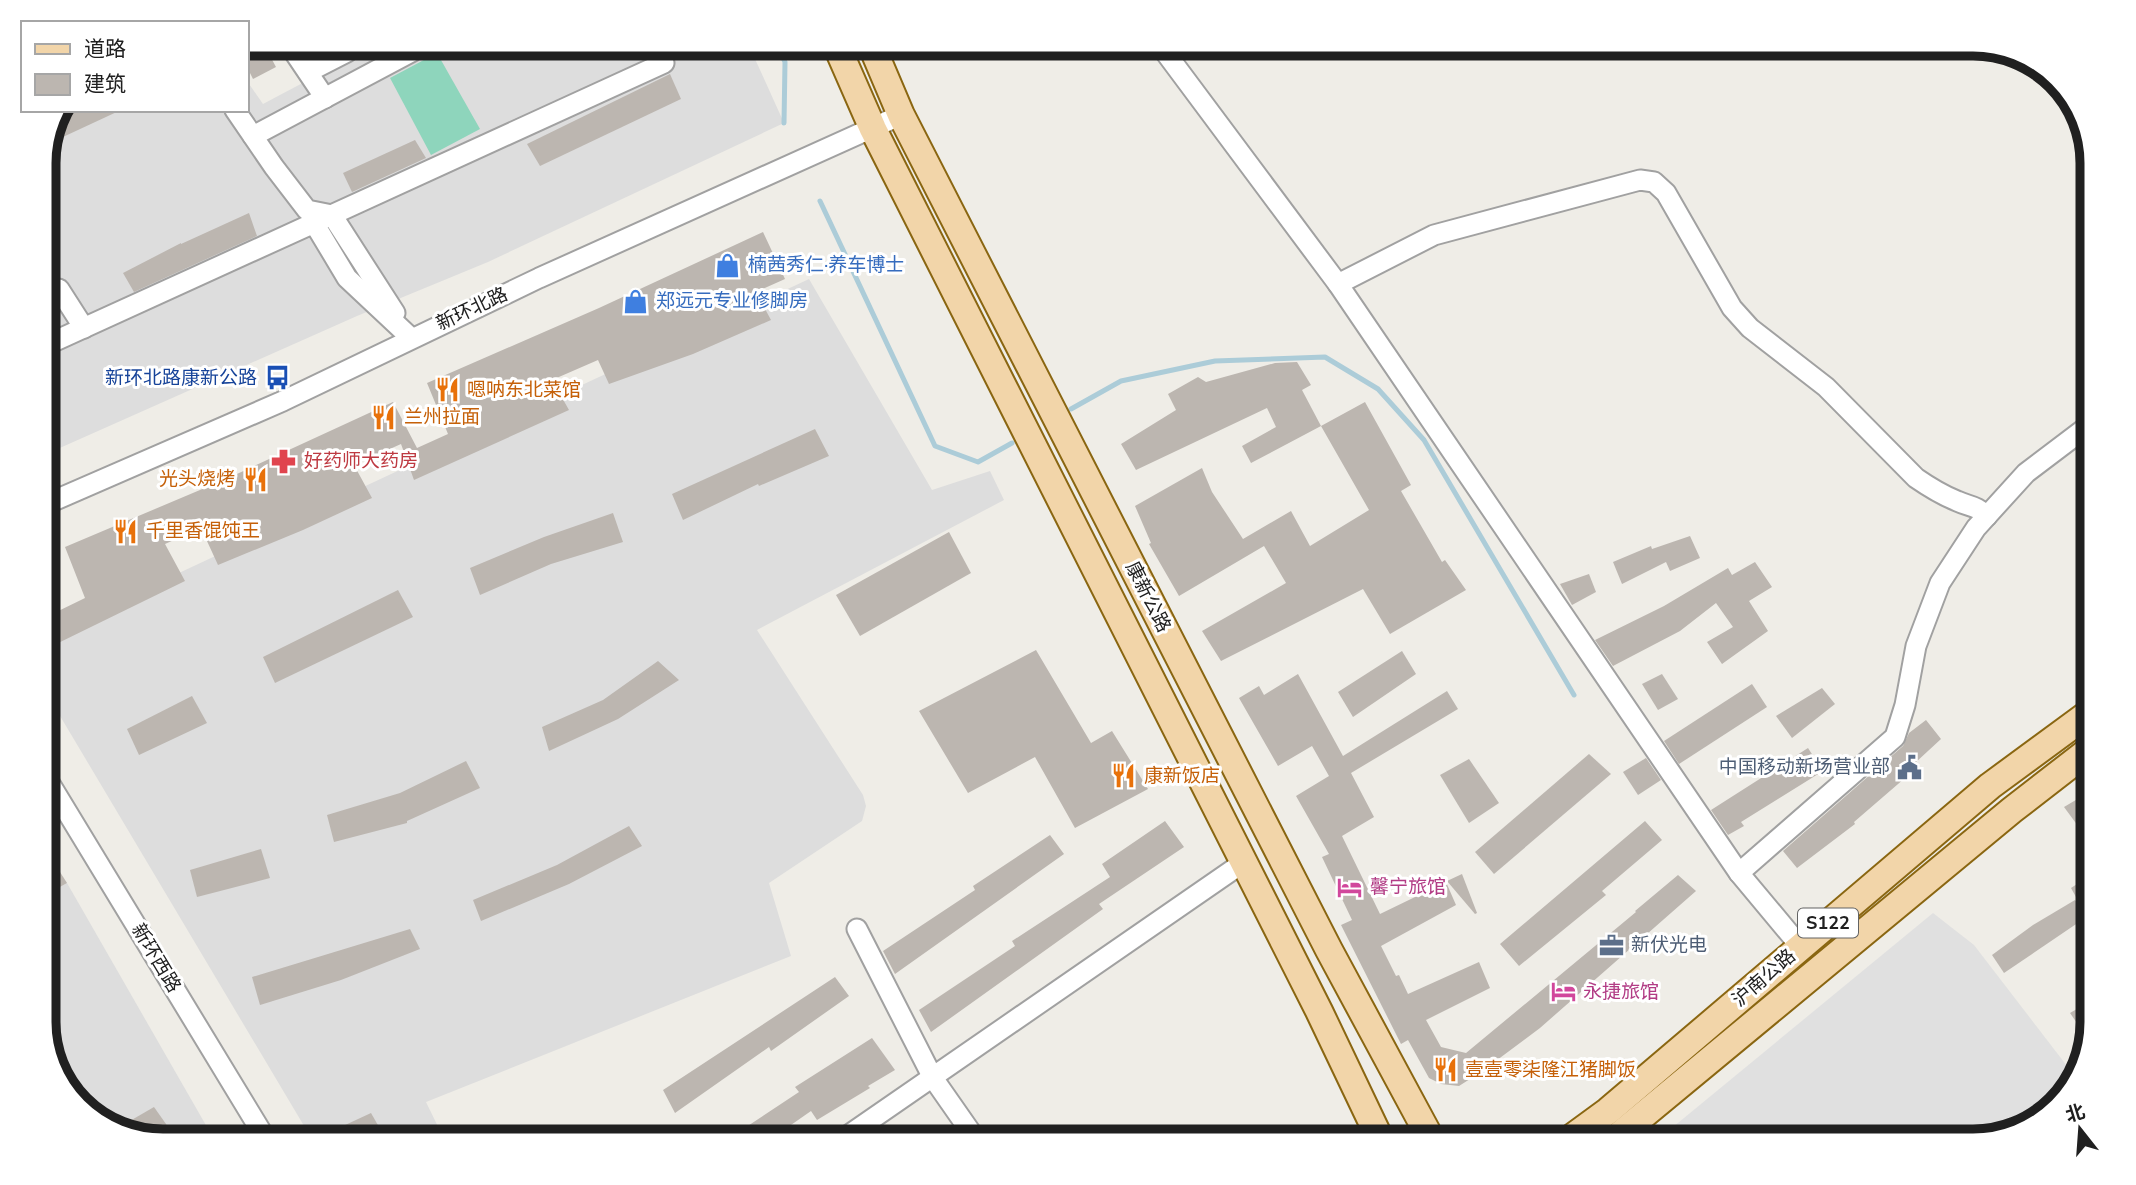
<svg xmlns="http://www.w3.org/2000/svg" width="2136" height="1185" font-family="'Nunito Sans','Noto Sans SC',sans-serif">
<rect width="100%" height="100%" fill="#efede7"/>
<g fill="#ddd">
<path d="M751,50L784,123L488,262L357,316L44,455V156L65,110H247V81L263,104L361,52Z"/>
<path d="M809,279L932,490L990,471L1004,500L757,630L863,795L866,806L862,821L769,883L791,956L426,1102L445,1141H313L44,689V636Z"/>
<path d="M67,883L215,1141H163L104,1125L64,1088L44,1029V896Z"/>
</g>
<path fill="#8ed5bc" d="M437,53L480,129L431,155L390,78Z"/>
<path fill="#e0e0e0" d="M1933,913L1974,945L2077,1079L2033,1125L1973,1141H1656Z"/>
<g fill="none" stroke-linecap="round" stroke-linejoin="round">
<g stroke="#acccd8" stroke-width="5">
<path d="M779,50L785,62L784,123"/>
<path d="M820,201L935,446L978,462L1012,443"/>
<path d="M1071,409L1121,381L1215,361L1325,357L1378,389L1424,440L1574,695"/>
</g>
</g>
<g fill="#bcb6b0">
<path d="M247,52H268L276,67L253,79L247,67Z"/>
<path d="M670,74L681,99L540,166L527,144Z"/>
<path d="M65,110H121L50,143Z"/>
<path d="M415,140L426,158L352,192L343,173Z"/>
<path d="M249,213L257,236L134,292L123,273L181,243V244Z"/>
<path d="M763,232L785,279L756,292L771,320L693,354L609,384L598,360L552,380L569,410L414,480L401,444L354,465L372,498L303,530L218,565L201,528L165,544L185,581L48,648L44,640V618L85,598L65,547L226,479L393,402L417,448L448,434L427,383L599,308Z"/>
<path d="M1297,362L1311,385L1302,390L1321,426L1251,463L1242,446L1276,427L1267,408L1136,470L1121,444L1176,410L1168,394L1198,377L1206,382L1275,363Z"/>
<path d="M1365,402L1411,485L1401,491L1442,562L1445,560L1466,590L1390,634L1363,589L1221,661L1202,631L1286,583L1264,546L1179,596L1149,544L1151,543L1135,506L1202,468L1212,492L1243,539L1291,511L1310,546L1369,510L1321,426Z"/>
<path d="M815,429L829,456L759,486L758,484L683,520L672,494Z"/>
<path d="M613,513L623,542L551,564L480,595L470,568L544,537Z"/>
<path d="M949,532L971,573L860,636L836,595Z"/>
<path d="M1690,536L1700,558L1670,571L1666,562L1622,584L1613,562L1651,546L1652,549Z"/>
<path d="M1755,562L1772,587L1749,601L1768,631L1722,664L1707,642L1733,627L1716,603L1680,631L1613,666L1595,640L1664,606L1728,568L1732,575Z"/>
<path d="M1589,574L1596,592L1572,605L1560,584Z"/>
<path d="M398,590L413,617L275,683L263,657Z"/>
<path d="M1036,650L1091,743L1112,731L1148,789L1075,828L1035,757L968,793L919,711Z"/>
<path d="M1402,651L1416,674L1353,717L1338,692Z"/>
<path d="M658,661L679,680L618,719L549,751L542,727L603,700Z"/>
<path d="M1298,674L1343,756L1447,691L1458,709L1351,773L1374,817L1342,836L1380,914L1446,882L1456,905L1381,946L1396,976L1399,975L1408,994L1479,962L1490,988L1426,1020L1441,1047L1466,1053L1636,912L1635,911L1678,875L1696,891L1540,1028L1481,1072L1459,1086L1441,1084L1429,1078L1408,1040L1401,1044L1341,925L1352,920L1322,857L1329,854L1296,796L1329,776L1312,746L1278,766L1239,698L1259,686L1264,695Z"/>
<path d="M1662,674L1678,699L1658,710L1642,684Z"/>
<path d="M1752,684L1767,707L1679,764L1664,741Z"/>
<path d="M1822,688L1835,704L1792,738L1776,716Z"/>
<path d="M192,696L207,723L139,755L127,729Z"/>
<path d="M1926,720L1941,739L1902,775L1905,778L1854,822L1855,824L1797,868L1783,851L1903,746L1909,733Z"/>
<path d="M1808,748L1823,771L1741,822L1744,826L1728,835L1711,810Z"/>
<path d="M1589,754L1611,774L1494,874L1475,852Z"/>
<path d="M1646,758L1661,780L1638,795L1623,772Z"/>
<path d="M1469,759L1499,803L1469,823L1440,775Z"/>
<path d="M466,761L480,788L407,821V823L334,842L327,815L400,793Z"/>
<path d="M2086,794L2092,802V845L2064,807Z"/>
<path d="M1165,821L1184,847L1099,904L1103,909L931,1032L919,1010L1015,946L1012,941L1110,877L1102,864Z"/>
<path d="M1645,821L1662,840L1602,891L1606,895L1519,966L1500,944Z"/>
<path d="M629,826L642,846L569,884L481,921L473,900L557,865Z"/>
<path d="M1050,835L1064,854L895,974L883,951L975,890L973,886Z"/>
<path d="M44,847L67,883L44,896Z"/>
<path d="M261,849L270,878L197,897L190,870Z"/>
<path d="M1462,874L1477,913L1475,914L1447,881Z"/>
<path d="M2092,874V901L2082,908L2071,888Z"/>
<path d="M2075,900L2088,916L2004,973L1992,955L2033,925Z"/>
<path d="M410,929L420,949L341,980L260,1005L252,977Z"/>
<path d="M835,977L849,996L771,1051L769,1047L675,1113L663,1090Z"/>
<path d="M2087,1003L2092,1010V1022L2083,1032L2070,1013Z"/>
<path d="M872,1038L895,1070L868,1086L870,1088L817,1120L811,1111L768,1141H725L799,1092L795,1087Z"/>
<path d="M154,1107L178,1141H163L116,1129Z"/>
<path d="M371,1113L387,1141H347L343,1126Z"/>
</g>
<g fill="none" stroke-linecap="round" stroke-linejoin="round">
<defs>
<g id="minor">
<path d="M1162,48L1338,284L1739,873L1800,946"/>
<path d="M294,52L325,98"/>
<path d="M308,72L347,52"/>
<path d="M235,110L274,167L307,210L332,215L395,313"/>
<path d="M253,136L413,51"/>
<path d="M314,223L664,63"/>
<path d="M1338,284L1434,235L1640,180L1654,182L1666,193L1732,308L1750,328L1826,387L1916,478C1929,487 1942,495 1957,501C1970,507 1976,505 1987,516"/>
<path d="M44,296L59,289L84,328"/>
<path d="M44,346L314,223L347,278L411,338"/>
<path d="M44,505L283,401L539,278L901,115"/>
<path d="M44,774L267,1141"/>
<path d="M1739,873L1895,737L1905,705L1916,646L1940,583L1976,528L2026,473L2092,423"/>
<path d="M857,929L933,1078L977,1141"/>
<path d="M840,1141L1244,862"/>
</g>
<g id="major">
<path d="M838,49L873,129L1319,1011L1381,1141"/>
<path d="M873,49L901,115L1329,950L1432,1141"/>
<path d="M1567,1141L1608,1111L1990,786L2092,711"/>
<path d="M1612,1141L2012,810L2092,748"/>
</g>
</defs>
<use href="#minor" stroke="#a1a1a1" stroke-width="23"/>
<use href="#major" stroke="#8a6611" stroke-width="30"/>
<use href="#minor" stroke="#fff" stroke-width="19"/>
<use href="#major" stroke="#f2d5a9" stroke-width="26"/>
</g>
<defs>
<symbol id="shop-bare" viewBox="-9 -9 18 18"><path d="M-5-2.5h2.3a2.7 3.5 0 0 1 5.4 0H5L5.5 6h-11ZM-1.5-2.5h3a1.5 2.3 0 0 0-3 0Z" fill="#3f7fe0" stroke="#fff" stroke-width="2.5" paint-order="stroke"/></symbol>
<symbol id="bus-bare" viewBox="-9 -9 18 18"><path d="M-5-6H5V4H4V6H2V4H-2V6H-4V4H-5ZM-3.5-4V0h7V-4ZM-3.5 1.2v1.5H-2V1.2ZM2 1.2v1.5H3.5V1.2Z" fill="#1a4fb4" stroke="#fff" stroke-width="2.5" paint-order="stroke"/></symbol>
<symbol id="restaurant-bare" viewBox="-9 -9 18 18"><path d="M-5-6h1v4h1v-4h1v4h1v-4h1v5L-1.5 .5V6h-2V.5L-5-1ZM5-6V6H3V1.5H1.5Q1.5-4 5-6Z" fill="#e8710a" stroke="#fff" stroke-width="2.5" paint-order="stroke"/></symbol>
<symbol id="pharmacy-bare" viewBox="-9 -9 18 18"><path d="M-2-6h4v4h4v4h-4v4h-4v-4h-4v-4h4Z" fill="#e0444e" stroke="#fff" stroke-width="2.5" paint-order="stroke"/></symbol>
<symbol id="civic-bare" viewBox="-9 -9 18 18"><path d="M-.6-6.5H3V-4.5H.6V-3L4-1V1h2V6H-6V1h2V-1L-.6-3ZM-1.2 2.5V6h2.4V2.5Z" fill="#5c6f8a" stroke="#fff" stroke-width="2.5" paint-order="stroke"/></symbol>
<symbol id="hotel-bare" viewBox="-9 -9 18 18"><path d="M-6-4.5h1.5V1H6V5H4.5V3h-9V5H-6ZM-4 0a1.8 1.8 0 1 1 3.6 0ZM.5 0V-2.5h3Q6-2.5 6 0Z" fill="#d1479c" stroke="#fff" stroke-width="2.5" paint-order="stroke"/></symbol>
<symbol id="office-bare" viewBox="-9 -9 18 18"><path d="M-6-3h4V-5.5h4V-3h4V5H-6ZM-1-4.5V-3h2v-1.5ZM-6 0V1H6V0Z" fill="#5c6f8a" stroke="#fff" stroke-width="2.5" paint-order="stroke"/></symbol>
</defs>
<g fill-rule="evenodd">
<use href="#shop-bare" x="710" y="248" width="35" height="35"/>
<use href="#shop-bare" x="618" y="284" width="35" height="35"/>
<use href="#bus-bare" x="260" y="360" width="35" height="35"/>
<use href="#restaurant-bare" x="430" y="372" width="35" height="35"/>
<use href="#restaurant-bare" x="366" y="400" width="35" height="35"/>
<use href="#pharmacy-bare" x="266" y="444" width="35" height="35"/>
<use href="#restaurant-bare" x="238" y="462" width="35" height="35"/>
<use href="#restaurant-bare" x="108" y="514" width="35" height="35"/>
<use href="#civic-bare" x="1892" y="750" width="35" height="35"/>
<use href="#restaurant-bare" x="1106" y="758" width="35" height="35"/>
<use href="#hotel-bare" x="1332" y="870" width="35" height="35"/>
<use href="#office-bare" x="1594" y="928" width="35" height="35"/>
<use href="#hotel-bare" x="1546" y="974" width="35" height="35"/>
<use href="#restaurant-bare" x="1428" y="1052" width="35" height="35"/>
</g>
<g text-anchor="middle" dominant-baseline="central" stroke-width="6" stroke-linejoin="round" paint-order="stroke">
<rect fill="#fff" stroke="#636363" stroke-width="2" x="1798" y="908.5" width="60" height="29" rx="5"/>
<g font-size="18" font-weight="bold" fill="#202020">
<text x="1828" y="923">S122</text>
</g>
<g font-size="19" fill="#366cbe" stroke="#fff" text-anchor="start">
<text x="748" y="265">楠茜秀仁·养车博士</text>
<text x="656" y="301">郑远元专业修脚房</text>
</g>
<g font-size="19" fill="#202020" stroke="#fff">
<text transform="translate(472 309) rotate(-25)">新环北路</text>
<text transform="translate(1148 597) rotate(63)">康新公路</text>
<text transform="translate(156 958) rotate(59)">新环西路</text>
<text transform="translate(1764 978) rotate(-41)">沪南公路</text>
</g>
<g font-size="19" fill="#164399" stroke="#fff" text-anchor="end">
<text x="257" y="378">新环北路康新公路</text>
</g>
<g font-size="19" fill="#c56008" stroke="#fff" text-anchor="start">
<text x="467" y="390">嗯呐东北菜馆</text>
<text x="404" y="417">兰州拉面</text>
<text x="235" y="479" text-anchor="end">光头烧烤</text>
<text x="146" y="531">千里香馄饨王</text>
<text x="1144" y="776">康新饭店</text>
<text x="1465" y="1070">壹壹零柒隆江猪脚饭</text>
</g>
<g font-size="19" fill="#be3a42" stroke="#fff" text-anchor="start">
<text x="304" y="461">好药师大药房</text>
</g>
<g font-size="19" fill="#4e5e75" stroke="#fff" text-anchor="end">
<text x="1890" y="767">中国移动新场营业部</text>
<text x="1631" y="945" text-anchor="start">新伏光电</text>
</g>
<g font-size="19" fill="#b23c85" stroke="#fff" text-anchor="start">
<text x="1370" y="887">馨宁旅馆</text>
<text x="1583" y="992">永捷旅馆</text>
</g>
</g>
<path d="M0 0H2136V1185H0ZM163 56H1973A107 107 0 0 1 2080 163V1022A107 107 0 0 1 1973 1129H163A107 107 0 0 1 56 1022V163A107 107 0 0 1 163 56Z" fill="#fff" fill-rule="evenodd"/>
<path fill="none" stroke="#202020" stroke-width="9" d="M163 56H1973A107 107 0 0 1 2080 163V1022A107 107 0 0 1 1973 1129H163A107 107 0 0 1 56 1022V163A107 107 0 0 1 163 56Z"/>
<rect x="21" y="21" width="228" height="91" fill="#ffffff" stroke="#a6a6a6" stroke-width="2"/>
<rect x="35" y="44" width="35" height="10" fill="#f2d5a9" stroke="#a6a6a6" stroke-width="2"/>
<text x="84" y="56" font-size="21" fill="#202020">道路</text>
<rect x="35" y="74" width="35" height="21" fill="#bcb6b0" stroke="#a6a6a6" stroke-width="2"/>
<text x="84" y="91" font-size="21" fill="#202020">建筑</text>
<g transform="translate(2080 1129) rotate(343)" stroke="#ffffff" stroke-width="5" paint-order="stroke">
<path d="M0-5L12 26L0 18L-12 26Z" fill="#202020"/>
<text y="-10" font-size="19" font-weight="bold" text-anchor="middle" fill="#202020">北</text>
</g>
</svg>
